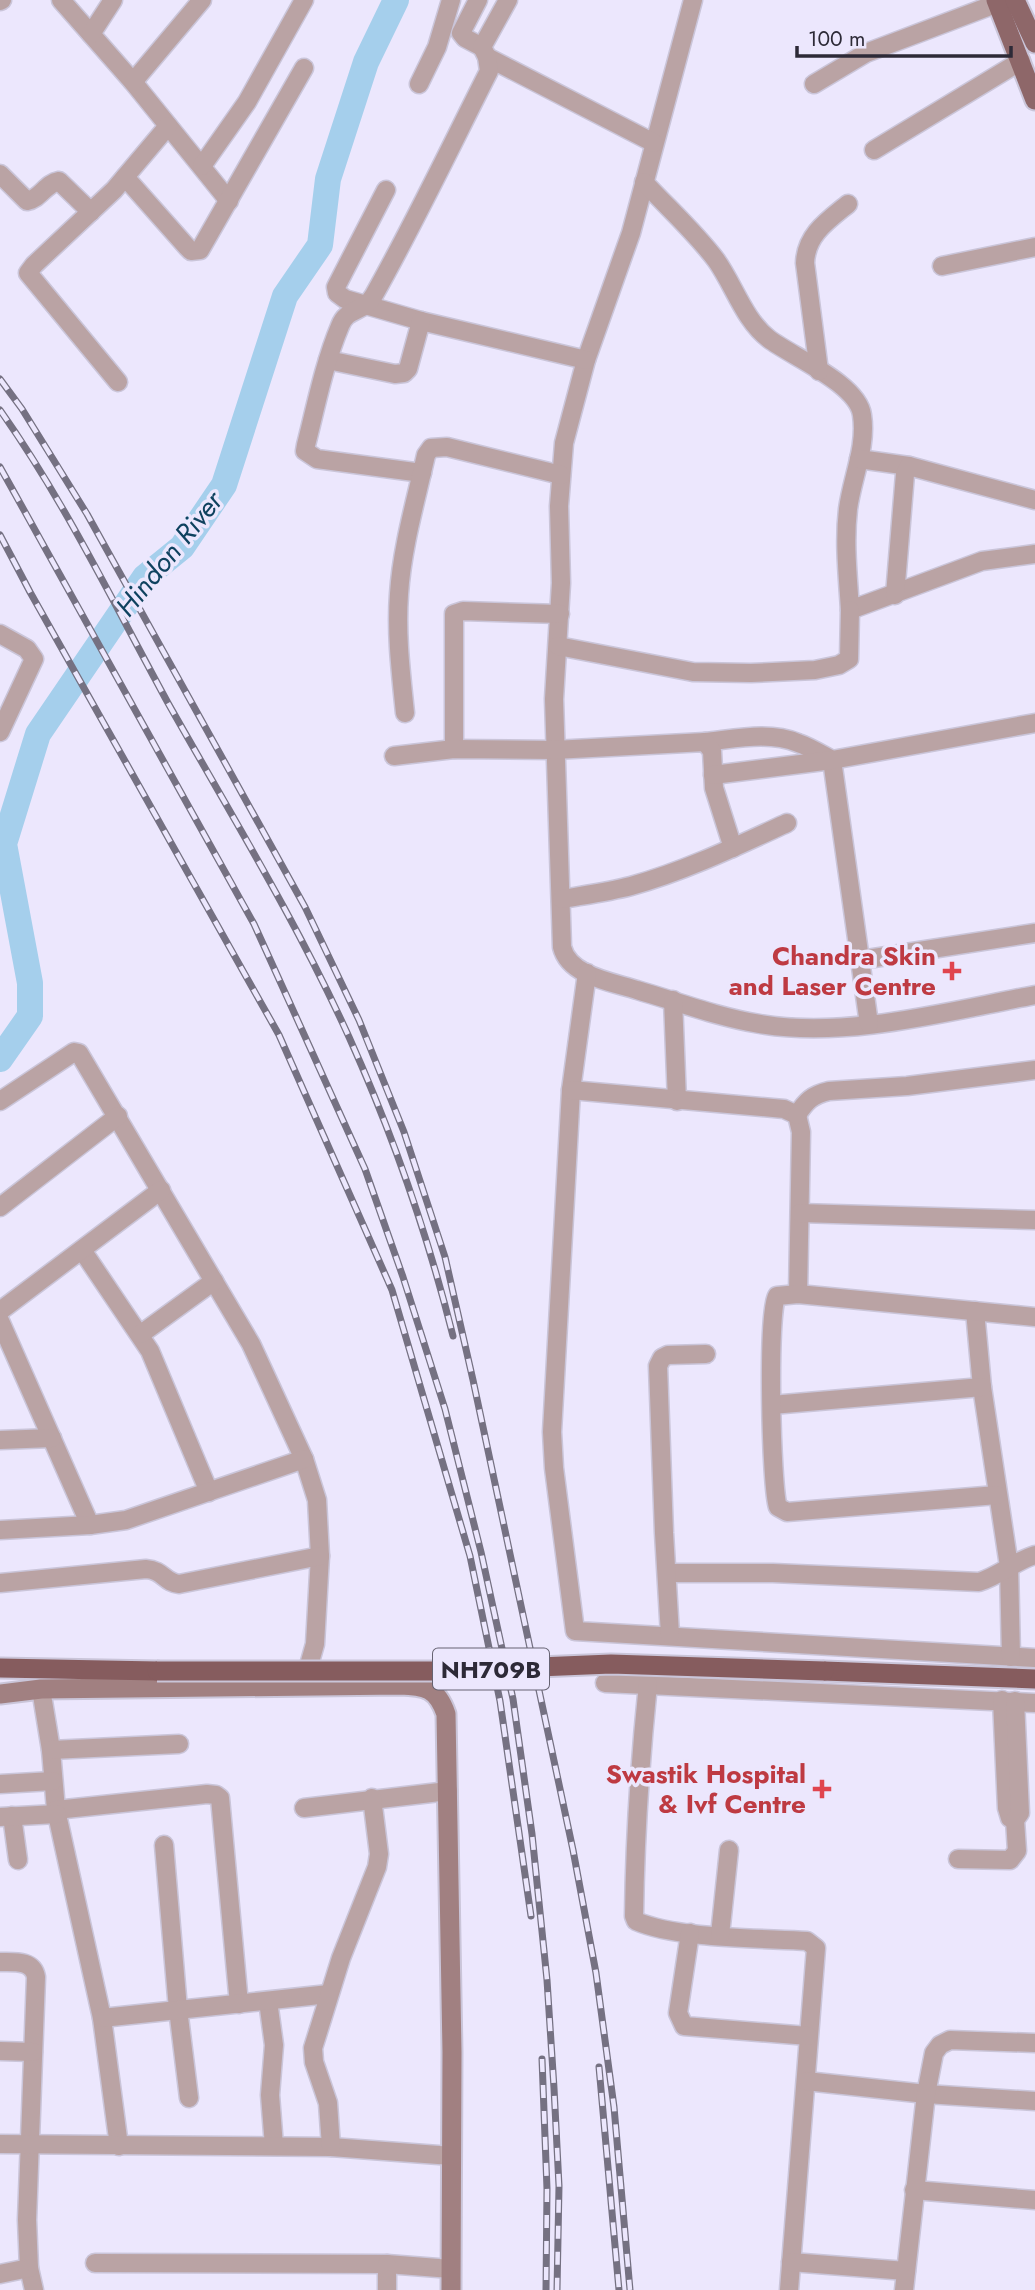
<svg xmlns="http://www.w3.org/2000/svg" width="1035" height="2290" font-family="Jost,sans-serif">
<rect width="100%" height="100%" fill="#ece7fd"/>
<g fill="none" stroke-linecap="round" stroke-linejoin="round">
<path stroke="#a5cfec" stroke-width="26" d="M0,1059L30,1016V983L4,844L38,734L145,577L182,547L224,485L285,296L320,245L328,179L366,62L396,0"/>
<defs>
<g id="minor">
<path d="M61,0L133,82L229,201"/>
<path d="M478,0L461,33L465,38L482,47"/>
<path d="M693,0L631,233L586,360L564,443L559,506L561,583L554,699L562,947C569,976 612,982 637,990C678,1002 718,1017 760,1024C847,1039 949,1011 1035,995"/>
<path d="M0,1L2,0"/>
<path d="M91,34L113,0"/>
<path d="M487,57L654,143"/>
<path d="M133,82L202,0"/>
<path d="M419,84L437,47L451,0"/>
<path d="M814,84L866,53L998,3"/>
<path d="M874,150L1021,61"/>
<path d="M202,166L247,102L304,0"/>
<path d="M0,174L27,201C40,199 46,183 59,181L91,212"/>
<path d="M125,177L187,247L191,251L200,250L304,68"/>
<path d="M644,182C667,207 695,232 716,260C734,285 744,320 769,339C793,357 858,384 862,415C867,447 852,478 848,509C844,543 848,577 850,610L982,561L1035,554"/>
<path d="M386,190L336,287L337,293L345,299L421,321L586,360"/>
<path d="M942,266L1035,247"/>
<path d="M328,360L395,374L404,373L408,369L421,321"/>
<path d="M819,371L805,263C806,235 827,221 848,204"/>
<path d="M118,382L28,273L34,265L114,190L168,126"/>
<path d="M859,459L909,466"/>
<path d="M422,473L317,459L305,451L306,445C316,406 324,364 340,326C347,307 363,314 374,295C415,222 451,146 489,71L487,57L482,47L508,0"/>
<path d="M895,595L905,474L909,466L1035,500"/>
<path d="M0,634L27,649L34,659L0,732"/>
<path d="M558,646L693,672L751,673L815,670L839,665L849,659L850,610"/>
<path d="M405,713C401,674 396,634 399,594C402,547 416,500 426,455L431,448L447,447L561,475"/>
<path d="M705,742C735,739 769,731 798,743C810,747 821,754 832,760L869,1024"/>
<path d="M454,749V614L463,611L560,614"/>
<path d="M394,756L454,749L554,750L705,742L712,751L714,788L733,848"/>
<path d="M713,775L832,760L1035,723"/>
<path d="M562,899C585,895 608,892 631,886C685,871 737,846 787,823"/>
<path d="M861,960L1035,933"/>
<path d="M587,973L571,1090L552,1432L554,1468L575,1631L1035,1658"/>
<path d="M673,1000L677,1101"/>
<path d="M571,1090L784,1109L797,1115L801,1132L798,1294"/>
<path d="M0,1101L74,1052L79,1053L251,1344L304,1459L317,1500L320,1556L315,1644L304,1683"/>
<path d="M797,1115C806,1101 812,1095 829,1091L907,1086L1035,1070"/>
<path d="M0,1207L118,1116"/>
<path d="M800,1213L1035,1220"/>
<path d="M82,1250L150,1351L209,1492"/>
<path d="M0,1311L161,1190"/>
<path d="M975,1311L982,1387L1009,1566L1011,1657"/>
<path d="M0,1321L90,1525"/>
<path d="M141,1334L214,1281"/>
<path d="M772,1405L982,1387"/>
<path d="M0,1440L52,1438"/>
<path d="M997,1495L787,1512L778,1507C771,1488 767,1310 777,1296L798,1294L1035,1317"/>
<path d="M0,1530L90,1525L126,1520L304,1459"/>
<path d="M667,1573H773L979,1582C999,1576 1015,1561 1035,1555"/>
<path d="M0,1583L146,1569C163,1570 165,1583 179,1584L320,1556"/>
<path d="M670,1635L664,1533L658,1366L662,1358L668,1355L706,1354"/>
<path d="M605,1683L1035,1703"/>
<path d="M648,1684C640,1761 635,1838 634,1916L636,1921C677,1939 760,1938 807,1941L816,1948L789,2290"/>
<path d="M41,1689L51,1750L56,1810L102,2018L119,2146"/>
<path d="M1002,1700L1007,1808L1010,1818L1015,1820"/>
<path d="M51,1750L179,1744"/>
<path d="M0,1784L53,1781"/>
<path d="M304,1808L448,1791"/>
<path d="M56,1810L207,1794L216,1795L220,1798L239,2004"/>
<path d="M12,1816L18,1860"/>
<path d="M0,1817L57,1814"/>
<path d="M164,1845L178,2009L189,2098"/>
<path d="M958,1859L1010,1860L1017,1851L1015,1820L1020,1813L1015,1701"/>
<path d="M690,1933L678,2013L684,2026L808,2036"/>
<path d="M720,1935L729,1850"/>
<path d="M0,1962C15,1962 33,1960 36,1977L27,2220L29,2268L34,2290"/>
<path d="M268,2001L274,2045L270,2095L274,2146"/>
<path d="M102,2018L329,1994"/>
<path d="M0,2051L33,2052"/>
<path d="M806,2081L926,2094L1035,2101"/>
<path d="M0,2144L331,2147L452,2156"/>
<path d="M331,2147L328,2103L314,2062L313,2048L341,1958L377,1867L379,1854L372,1798"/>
<path d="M914,2190L1035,2200"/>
<path d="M791,2262L906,2271"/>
<path d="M95,2263L387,2264L451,2269"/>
<path d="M387,2264V2290"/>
<path d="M0,2274L29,2268"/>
<path d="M904,2290L926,2094L934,2053L940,2045L950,2040L1035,2043"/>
</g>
<path id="secondary" d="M0,1694L41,1689L400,1685C426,1686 437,1688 446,1714L452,2052L451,2290"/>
<g id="primary">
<path d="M996,0L1035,100"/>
<path d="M1015,0L1035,43"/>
</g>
<g id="trunk">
<path d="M0,1668L157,1671"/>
<path d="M824,1671L1035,1679"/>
</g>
</defs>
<use href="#minor" stroke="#cac5d9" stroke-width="21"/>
<use href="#secondary" stroke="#cac5d9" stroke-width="23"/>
<use href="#primary" stroke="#cac5d9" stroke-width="23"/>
<use href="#trunk" stroke="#cac5d9" stroke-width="23"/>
<use href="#minor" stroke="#baa3a4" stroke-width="18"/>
<use href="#secondary" stroke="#a18081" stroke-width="19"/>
<use href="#primary" stroke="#8e6769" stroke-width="19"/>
<use href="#trunk" stroke="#865c5e" stroke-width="19"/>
<defs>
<g id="rail">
<path d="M0,379L22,409L87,514L305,907L359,1020L404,1132L445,1257L473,1380L573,1850L596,1973L614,2107L630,2290"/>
<path d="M0,410C65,502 114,604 168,703C230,813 297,922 349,1037C393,1135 427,1232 453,1336"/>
<path d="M0,467L254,924L365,1169L403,1277L445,1409L481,1552L513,1699L532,1834L547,1980L554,2088L559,2186L557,2290"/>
<path d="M0,535L30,592L279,1035L392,1290L470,1556L500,1701L531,1916"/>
<path d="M542,2059L547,2189L546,2290"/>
<path d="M599,2067L619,2290"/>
</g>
</defs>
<use href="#rail" stroke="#757182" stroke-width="7"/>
<use href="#rail" stroke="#ece7fd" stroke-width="4.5" stroke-dasharray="13" stroke-linecap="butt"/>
<defs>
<path id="trunk-bridge" d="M157,1671H444L611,1664L824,1671"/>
</defs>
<use href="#trunk-bridge" stroke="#cac5d9" stroke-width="23" stroke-linecap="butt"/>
<use href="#trunk-bridge" stroke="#865c5e" stroke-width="19"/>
</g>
<g fill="#e0444e" stroke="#ece7fd" stroke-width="2.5">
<path d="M948.5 960.5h7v7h7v7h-7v7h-7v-7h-7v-7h7z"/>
<path d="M818.5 1778.5h7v7h7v7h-7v7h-7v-7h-7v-7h7z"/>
</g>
<g text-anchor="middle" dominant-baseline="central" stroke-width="7" stroke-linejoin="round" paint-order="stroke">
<rect fill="#ece7fd" stroke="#666372" stroke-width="2" x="433" y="1648.5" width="116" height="41" rx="5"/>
<g font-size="24" font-weight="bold" fill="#2d2a37">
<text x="491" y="1669">NH709B</text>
</g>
<g font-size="26" font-weight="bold" fill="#be3a42" stroke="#ece7fd" text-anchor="end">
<text x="936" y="956">Chandra Skin<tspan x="936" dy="30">and Laser Centre</tspan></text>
<text x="806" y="1774">Swastik Hospital<tspan x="806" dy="30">&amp; Ivf Centre</tspan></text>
</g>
<g font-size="28" font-style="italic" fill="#0f425f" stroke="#ece7fd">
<text transform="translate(169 554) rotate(-51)">Hindon River</text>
</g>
</g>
<path d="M797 46v10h214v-10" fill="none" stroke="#2d2a37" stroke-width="3.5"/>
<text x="808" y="46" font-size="21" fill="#2d2a37" stroke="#ece7fd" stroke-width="5" paint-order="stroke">100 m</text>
</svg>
